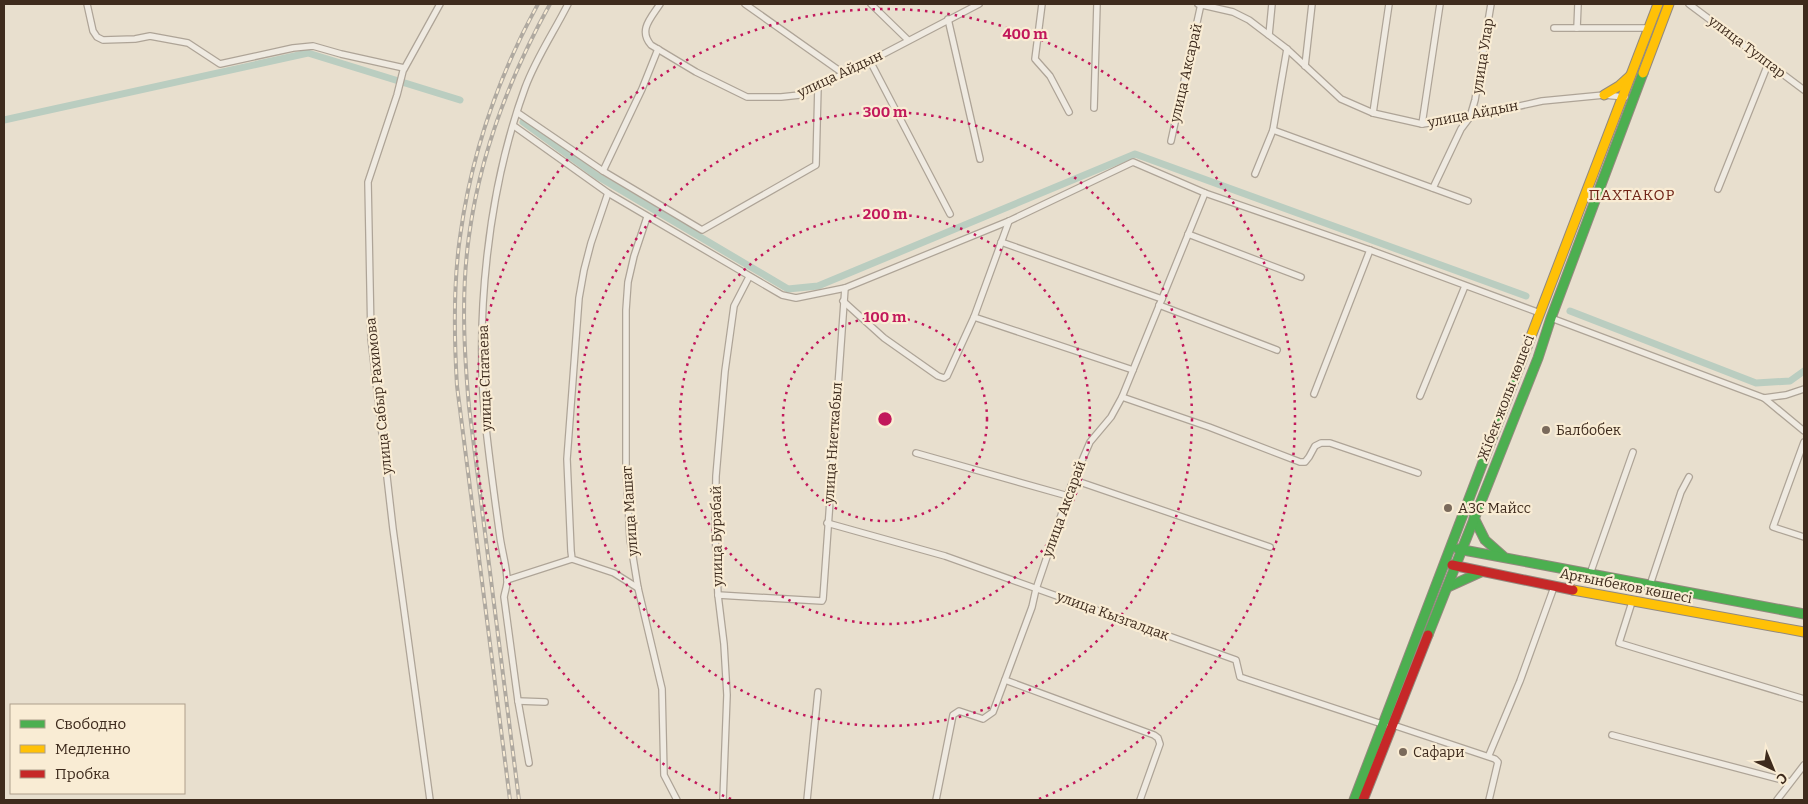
<svg xmlns="http://www.w3.org/2000/svg" width="1808" height="804" font-family="Bitter,serif">
<rect width="100%" height="100%" fill="#e8dfce"/>
<g fill="none" stroke-linecap="round" stroke-linejoin="round">
<g stroke="#bacdc0" stroke-width="7">
<path d="M4,120L308,53L460,100"/>
<path d="M523,122L597,176L788,289L818,286L1135,154L1526,296"/>
<path d="M1570,311L1756,383L1790,381L1804,371"/>
</g>
<defs>
<g id="street">
<path d="M87,4L93,31L97,37L103,40L135,39L150,36L188,43L220,64L293,48L313,46L341,54L404,68"/>
<path d="M660,4C651,18 638,30 651,45L696,72L747,97H781L800,95L870,61L979,4"/>
<path d="M745,4L844,74"/>
<path d="M871,4L908,40"/>
<path d="M1042,4L1035,59L1050,76L1069,112"/>
<path d="M1198,4L1233,12L1249,20L1287,49L1341,99L1373,113L1422,124L1470,117L1542,101L1604,95L1625,97"/>
<path d="M1689,4L1804,90"/>
<path d="M948,19L980,159"/>
<path d="M1554,28H1649"/>
<path d="M1577,28L1578,4"/>
<path d="M1269,35L1272,4"/>
<path d="M870,61L950,214"/>
<path d="M1305,66L1312,4"/>
<path d="M1094,108L1097,4"/>
<path d="M518,113L603,171L702,230L816,165L818,86"/>
<path d="M1373,113L1389,4"/>
<path d="M1422,124L1440,4"/>
<path d="M514,126L608,193L782,295L796,298L845,288L1009,221L1133,162L1205,193L1370,250L1540,313"/>
<path d="M1273,130L1468,201"/>
<path d="M1171,141L1201,4"/>
<path d="M603,171L642,89L658,49"/>
<path d="M1255,174L1273,130L1287,49"/>
<path d="M1433,188L1461,129L1470,117L1475,100L1491,4"/>
<path d="M1718,189L1768,64"/>
<path d="M608,193L591,243L584,270L579,298L567,459L571,551L572,559L614,573L638,588"/>
<path d="M647,217L634,256L628,282L626,310V466L630,539L638,588L662,689L664,775L677,800"/>
<path d="M1188,234L1301,277"/>
<path d="M1001,242L1162,299"/>
<path d="M843,301L884,338L938,376L944,378L947,376L974,317L1009,221"/>
<path d="M1159,305L1277,350"/>
<path d="M974,317L1133,370"/>
<path d="M1551,318L1764,398L1786,395L1804,389"/>
<path d="M1314,394L1370,250"/>
<path d="M1420,396L1465,286"/>
<path d="M1122,397L1209,427L1300,462H1305L1309,457L1315,446L1321,443H1330L1418,473"/>
<path d="M1764,398L1804,431"/>
<path d="M1804,442L1773,527L1804,537"/>
<path d="M916,453L1068,496"/>
<path d="M1074,480L1270,547"/>
<path d="M827,523L945,556L1236,660L1240,677L1385,725"/>
<path d="M1590,574L1633,452"/>
<path d="M507,580L572,559"/>
<path d="M1650,585L1681,492L1689,477"/>
<path d="M718,595L822,601L823,599L845,288"/>
<path d="M1632,602L1619,643L1804,699"/>
<path d="M1005,680L1154,735L1158,738L1160,744L1140,800"/>
<path d="M518,701L545,702"/>
<path d="M1393,725L1495,759L1498,762L1489,800"/>
<path d="M1612,735L1790,782"/>
<path d="M1489,755L1520,681L1554,587"/>
<path d="M529,763L518,701L504,597C505,591 508,584 507,578C506,564 502,551 500,537C495,501 490,464 486,428C474,321 488,189 525,88C536,58 554,32 568,4"/>
<path d="M430,800L393,529L371,338L368,182L397,95L403,71L440,4"/>
<path d="M723,800L727,695L724,644L718,595L715,529L716,476L725,371L734,306L749,277"/>
<path d="M807,800L818,692"/>
<path d="M936,800L953,715L959,711L983,719L993,712L1032,607L1036,589L1071,486L1090,442L1111,417L1122,397L1205,193"/>
<path d="M1777,800L1804,765"/>
</g>
<g id="fast">
<path d="M1474,518L1485,540L1503,556"/>
<path d="M1458,549L1804,614"/>
<path d="M1448,587L1481,572"/>
<path d="M1428,635L1538,358L1551,318L1643,73"/>
<path d="M1354,800L1530,339"/>
</g>
<g id="slow">
<path d="M1643,73L1669,4"/>
<path d="M1604,95L1619,86L1630,76"/>
<path d="M1530,339L1658,4"/>
<path d="M1573,590L1804,632"/>
</g>
<g id="jam">
<path d="M1452,565L1573,590"/>
<path d="M1363,800L1428,635"/>
</g>
</defs>
<use href="#street" stroke="#aea497" stroke-width="8"/>
<use href="#fast" stroke="#93897e" stroke-width="11"/>
<use href="#slow" stroke="#93897e" stroke-width="11"/>
<use href="#jam" stroke="#93897e" stroke-width="11"/>
<use href="#street" stroke="#efeae1" stroke-width="5.5"/>
<use href="#fast" stroke="#4caf50" stroke-width="9"/>
<use href="#slow" stroke="#ffc107" stroke-width="9"/>
<use href="#jam" stroke="#c62828" stroke-width="9"/>
<defs>
<g id="rail">
<path d="M510,800L457,386C454,336 453,286 460,237C471,155 498,77 538,4"/>
<path d="M519,800L469,407C464,350 461,293 469,236C480,154 510,76 550,4"/>
</g>
</defs>
<use href="#rail" stroke="#afa9a0" stroke-width="4"/>
<use href="#rail" stroke="#f9ecd4" stroke-width="2" stroke-dasharray="5.5" stroke-linecap="butt"/>
</g>
<g fill="none" stroke="#c2185b" stroke-width="2.5" stroke-dasharray="2.5 5">
<circle cx="885" cy="419" r="102"/>
<circle cx="885" cy="419" r="205"/>
<circle cx="885" cy="419" r="307"/>
<path d="M731 799A410 410 0 1 1 1039 799"/>
</g>
<g fill="#7a6a5b" stroke="#f9ecd4" stroke-width="2">
<circle cx="1546" cy="430" r="5"/>
<circle cx="1448" cy="508" r="5"/>
<circle cx="1403" cy="752" r="5"/>
</g>
<g text-anchor="middle" dominant-baseline="central" stroke-width="4.5" stroke-linejoin="round" paint-order="stroke">
<g font-size="14" fill="#3e2b1d" stroke="#f9ecd4">
<text transform="translate(1747 47) rotate(37)">улица Тулпар</text>
<text transform="translate(1483 56) rotate(-81)">улица Улар</text>
<text transform="translate(1186 73) rotate(-77)">улица Аксарай</text>
<text transform="translate(840 74) rotate(-25)">улица Айдын</text>
<text transform="translate(1473 114) rotate(-11)">улица Айдын</text>
<text transform="translate(485 378) rotate(-92)">улица Спатаева</text>
<text transform="translate(379 396) rotate(-96)">улица Сабыр Рахимова</text>
<text transform="translate(1506 398) rotate(-69)">Жібек жолы көшесі</text>
<text transform="translate(833 443) rotate(-86)">улица Ниеткабыл</text>
<text transform="translate(1064 509) rotate(-70)">улица Аксарай</text>
<text transform="translate(630 511) rotate(-94)">улица Машат</text>
<text transform="translate(717 536) rotate(-91)">улица Бурабай</text>
<text transform="translate(1626 586) rotate(11)">Арғынбеков көшесі</text>
<text transform="translate(1113 616) rotate(20)">улица Кызгалдак</text>
</g>
<g font-size="14" fill="#3e2b1d" stroke="#f9ecd4" text-anchor="start">
<text x="1556" y="430">Балбобек</text>
<text x="1458" y="508">АЗС Майсс</text>
<text x="1413" y="752">Сафари</text>
</g>
<g font-size="15" letter-spacing="1" fill="#702518" stroke="#f9ecd4">
<text x="1632" y="195">ПАХТАКОР</text>
</g>
</g>
<circle cx="885" cy="419" r="8" fill="#c2185b" stroke="#f9ecd4" stroke-width="2.5"/>
<g font-size="15" text-anchor="middle" font-weight="bold" fill="#c2185b" stroke="#f9ecd4" stroke-width="4.5" stroke-linejoin="round" paint-order="stroke">
<text x="1025" y="39">400 m</text>
<text x="885" y="117">300 m</text>
<text x="885" y="219">200 m</text>
<text x="885" y="322">100 m</text>
</g>
<rect width="1808" height="804" fill="none" stroke="#3e2b1d" stroke-width="10"/>
<rect x="10" y="704" width="175" height="90" fill="#f9ecd4" stroke="#ae9f8b"/>
<rect x="20" y="720" width="25" height="8" fill="#4caf50" stroke="#ae9f8b"/>
<text x="55" y="729" font-size="15" fill="#3e2b1d">Свободно</text>
<rect x="20" y="745" width="25" height="8" fill="#ffc107" stroke="#ae9f8b"/>
<text x="55" y="754" font-size="15" fill="#3e2b1d">Медленно</text>
<rect x="20" y="770" width="25" height="8" fill="#c62828" stroke="#ae9f8b"/>
<text x="55" y="779" font-size="15" fill="#3e2b1d">Пробка</text>
<g transform="translate(1773 769) rotate(136)" stroke="#f9ecd4" stroke-width="4" paint-order="stroke">
<path d="M0-4L9 19L0 12L-9 19Z" fill="#3e2b1d"/>
<text y="-8" font-size="14" font-weight="bold" text-anchor="middle" fill="#3e2b1d">С</text>
</g>
</svg>
